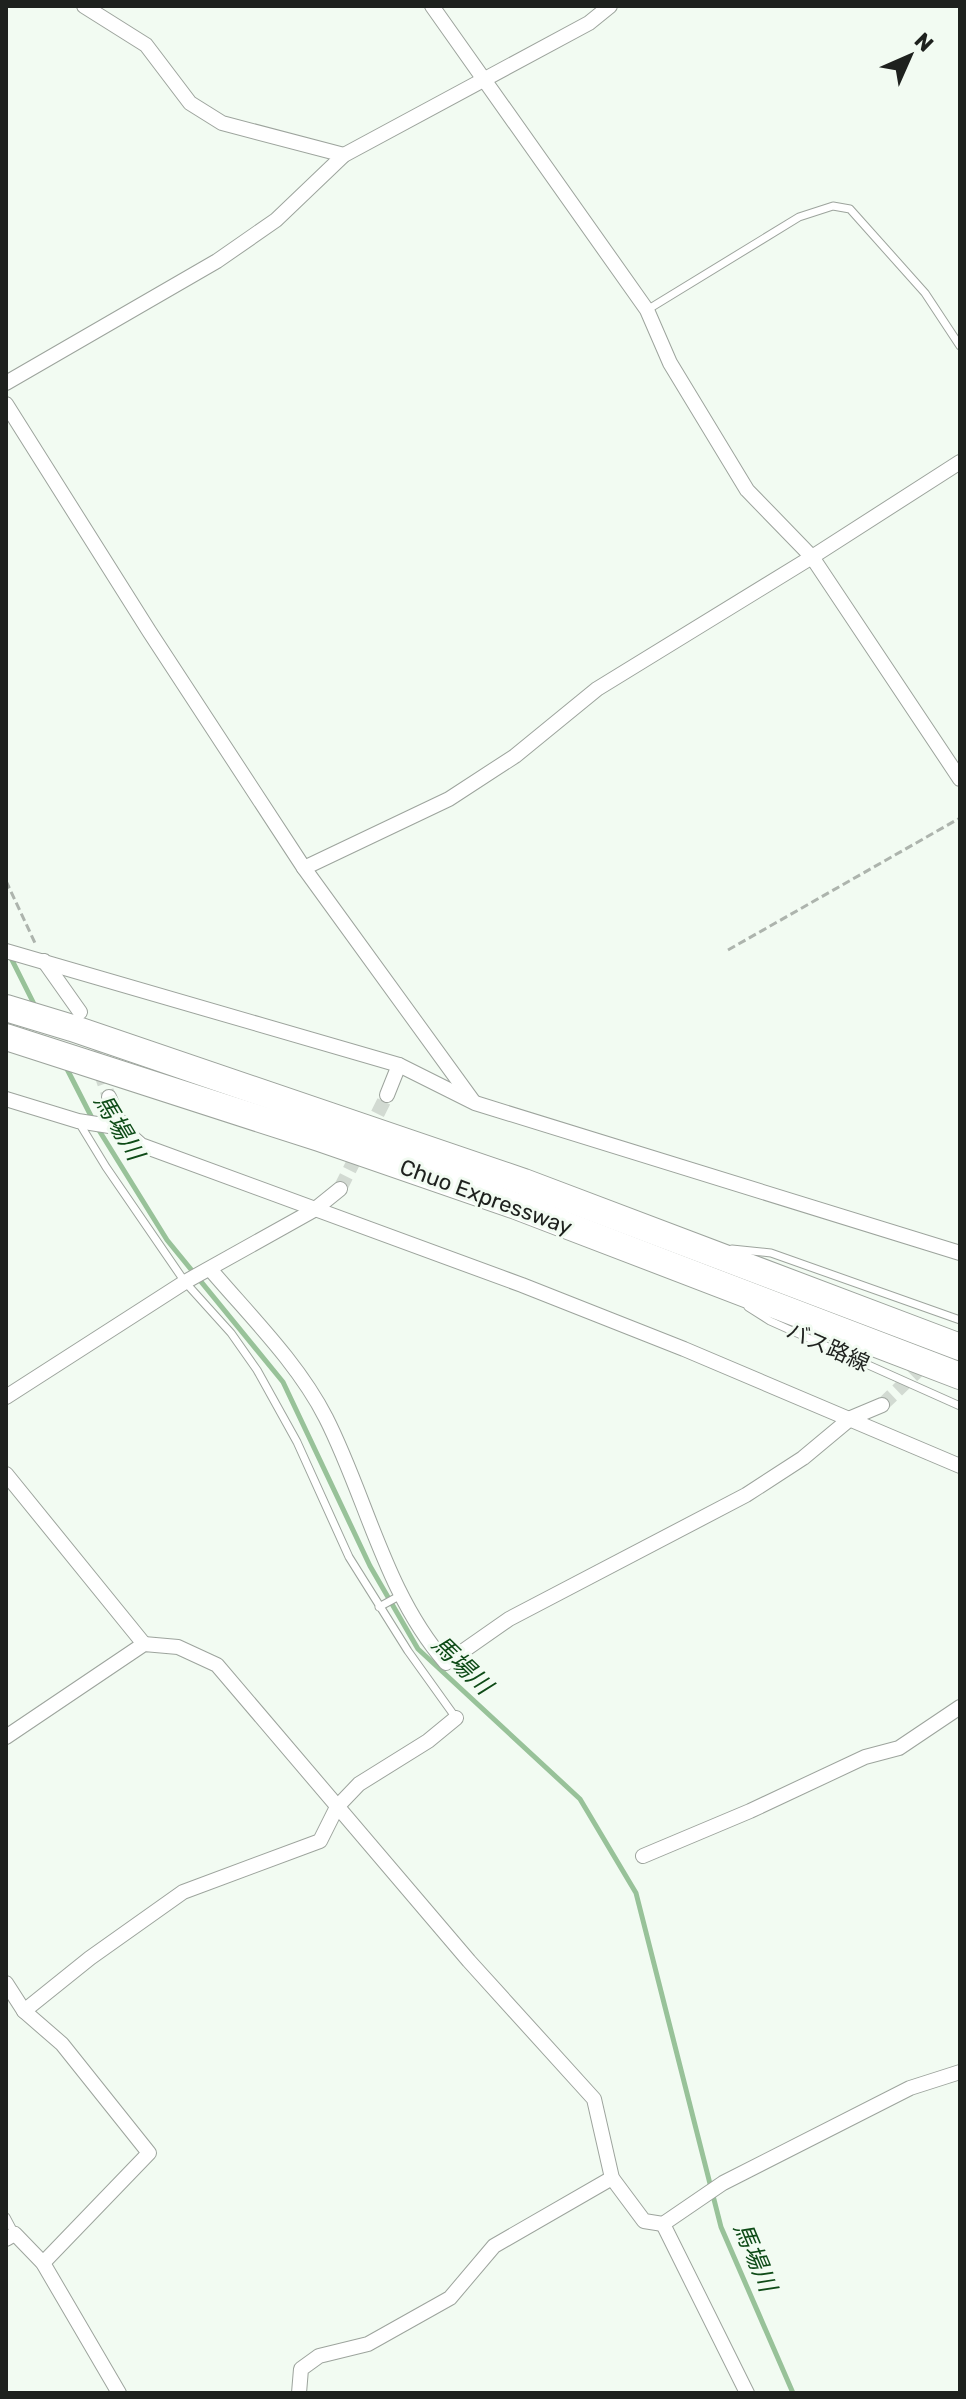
<svg xmlns="http://www.w3.org/2000/svg" width="966" height="2399" font-family="Rubik,'Noto Sans JP',sans-serif">
<rect width="100%" height="100%" fill="#f2fbf2"/>
<g fill="none" stroke-linecap="round" stroke-linejoin="round">
<g stroke="#98c299" stroke-width="5">
<path d="M10,956L36,1008"/>
<path d="M66,1067L92,1118"/>
<path d="M97,1127L167,1240L283,1382L370,1566L418,1649L580,1799L636,1893L721,2227L793,2393"/>
</g>
<g stroke="#d2dad2" stroke-width="14" stroke-dasharray="14 7" stroke-linecap="butt">
<path d="M86,1031L109,1097"/>
<path d="M340,1189L387,1095"/>
<path d="M882,1405L928,1361"/>
</g>
<defs>
<g id="service">
<path d="M647,310L799,217L833,206L850,209L925,293L960,346"/>
<path d="M78,1121L106,1167L185,1282L231,1333L257,1370L297,1442L349,1557L408,1651L456,1718"/>
<path d="M732,1249L771,1253L960,1320"/>
<path d="M748,1307L770,1321L960,1406"/>
<path d="M379,1607L401,1595"/>
<path d="M6,2217L15,2234"/>
</g>
<g id="minor">
<path d="M84,6L146,45L190,103L222,123L344,155"/>
<path d="M432,6L647,310L670,363L747,490L812,557L960,779"/>
<path d="M6,383L217,261L276,220L344,155L589,23L610,6"/>
<path d="M6,404L149,631L304,868L473,1101"/>
<path d="M304,868L449,799L515,756L597,689L812,557L960,462"/>
<path d="M6,951L399,1065L475,1103L960,1253"/>
<path d="M44,961L80,1012"/>
<path d="M387,1095L399,1065"/>
<path d="M109,1097L122,1128"/>
<path d="M6,1099L78,1121L122,1128L141,1145L522,1285L684,1349L960,1466"/>
<path d="M210,1269C250,1316 298,1363 326,1418C367,1499 385,1593 446,1663L509,1619L746,1495L803,1458L851,1418L882,1405"/>
<path d="M6,1397L185,1282L314,1210L340,1189"/>
<path d="M6,1474L144,1644"/>
<path d="M6,1737L144,1644L178,1647L217,1665L469,1961L594,2099L612,2178L644,2221L663,2224L723,2183L910,2088L960,2072"/>
<path d="M643,1856L750,1811L865,1757L899,1748L960,1707"/>
<path d="M6,1983L24,2011L62,2044L149,2153L43,2263"/>
<path d="M24,2011L90,1958L183,1892L320,1841L337,1807L359,1784L428,1741L456,1718"/>
<path d="M663,2224L747,2393"/>
<path d="M6,2239L15,2234L43,2263L119,2393"/>
<path d="M299,2393L301,2369L319,2356L368,2344L450,2298L494,2246L612,2178"/>
</g>
<g id="motorway">
<path d="M6,1008L72,1028L524,1182L960,1347"/>
<path d="M6,1037L319,1138L516,1206L960,1376"/>
</g>
</defs>
<use href="#service" stroke="#9da49d" stroke-width="9"/>
<use href="#minor" stroke="#9da49d" stroke-width="16"/>
<use href="#motorway" stroke="#9da49d" stroke-width="28"/>
<g stroke="#adb4ad" stroke-width="3" stroke-dasharray="8 4" stroke-linecap="butt">
<path d="M6,881L35,943"/>
<path d="M728,950L960,818"/>
</g>
<use href="#service" stroke="#fff" stroke-width="7"/>
<use href="#minor" stroke="#fff" stroke-width="14"/>
<use href="#motorway" stroke="#fff" stroke-width="26"/>
</g>
<g text-anchor="middle" dominant-baseline="central" stroke-width="6" stroke-linejoin="round" paint-order="stroke">
<g font-size="22" fill="#1e211e" stroke="#f2fbf2">
<text transform="translate(486 1197) rotate(20)">Chuo Expressway</text>
<text transform="translate(828 1347) rotate(24)">バス路線</text>
</g>
<g font-size="24" font-style="italic" fill="#0e4b17" stroke="#f2fbf2">
<text transform="translate(119 1127) rotate(59)">馬場川</text>
<text transform="translate(462 1665) rotate(44)">馬場川</text>
<text transform="translate(755 2257) rotate(67)">馬場川</text>
</g>
</g>
<rect width="966" height="2399" fill="none" stroke="#1e211e" stroke-width="16"/>
<g transform="translate(910 56) rotate(45)" stroke="#f2fbf2" stroke-width="6" paint-order="stroke">
<path d="M0-6L14 30L0 20L-14 30Z" fill="#1e211e"/>
<text y="-12" font-size="22" font-weight="bold" text-anchor="middle" fill="#1e211e">N</text>
</g>
</svg>
